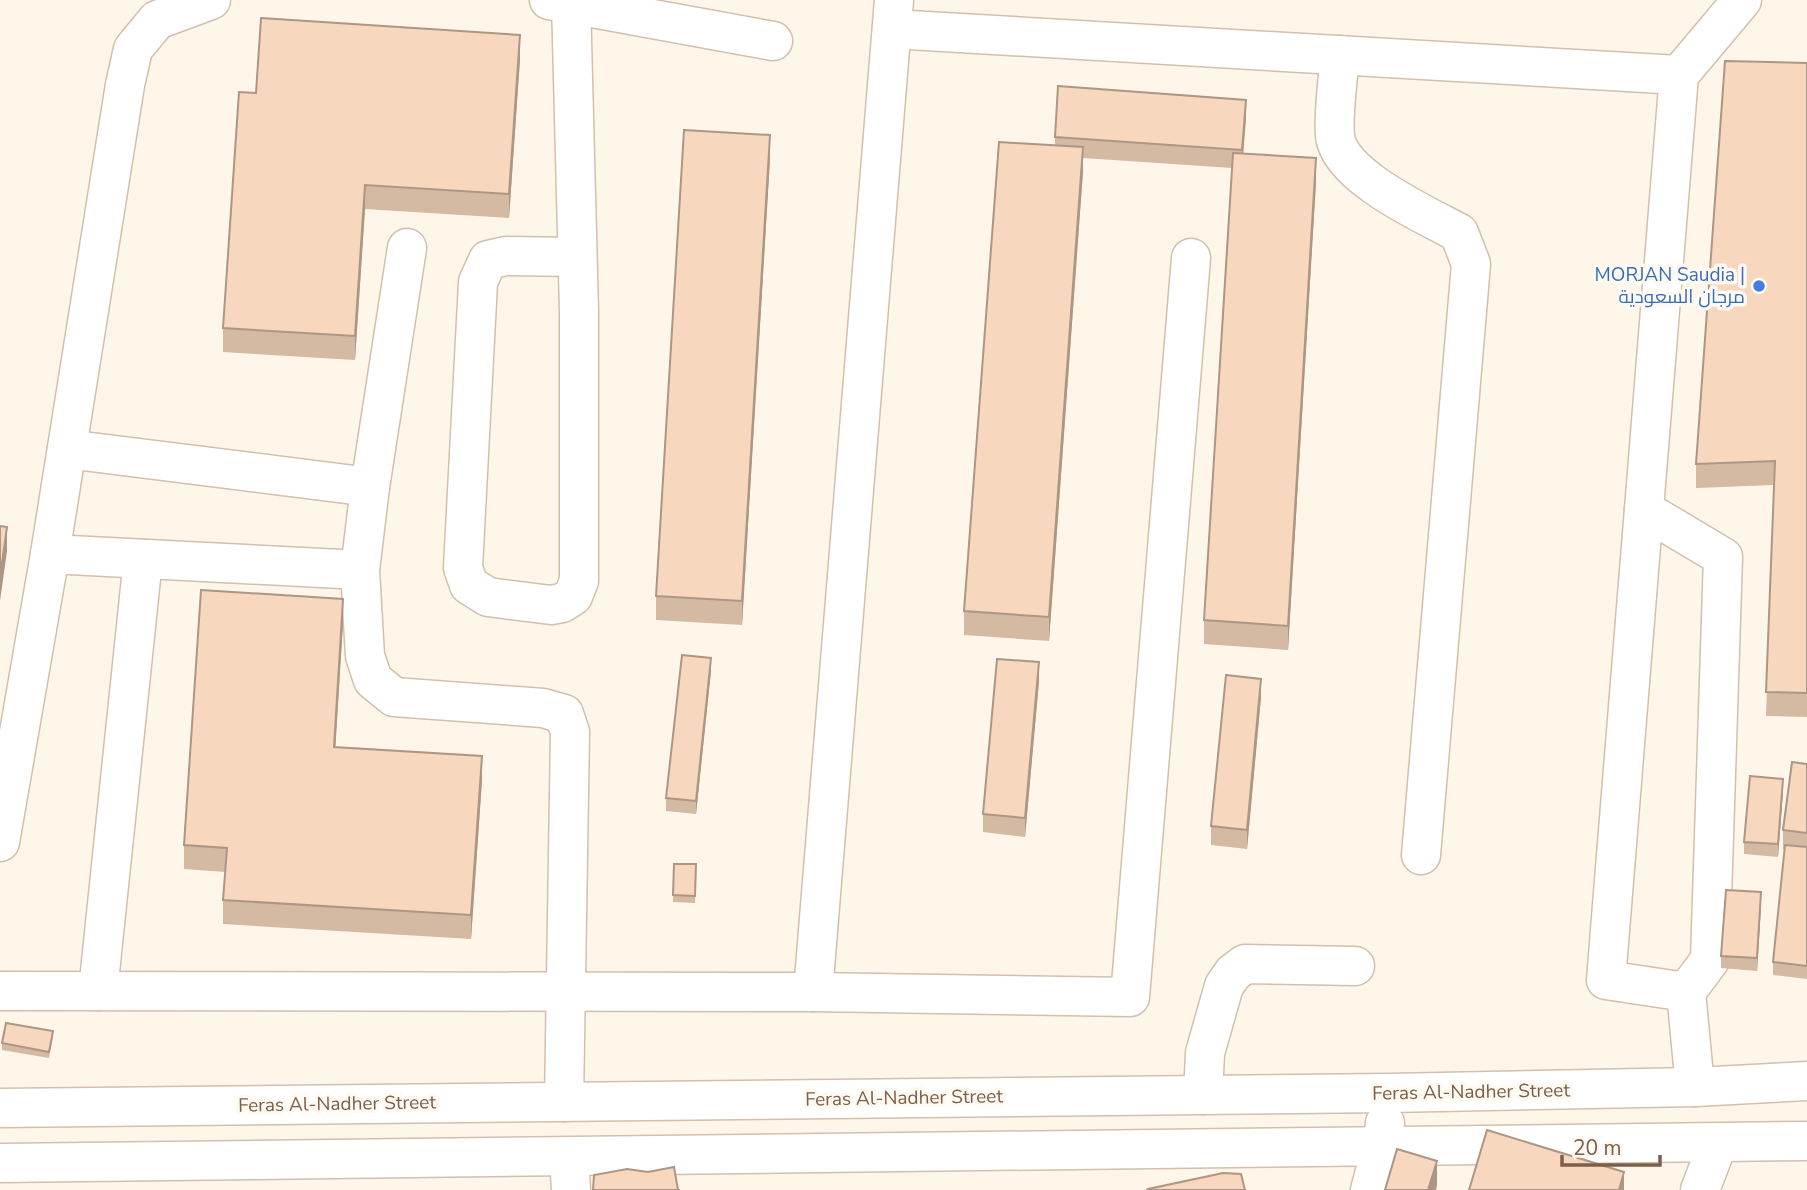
<svg xmlns="http://www.w3.org/2000/svg" width="1807" height="1190" font-family="'Nunito Sans',Cairo,sans-serif">
<rect width="100%" height="100%" fill="#fef7e9"/>
<g fill="none" stroke-linecap="round" stroke-linejoin="round">
<defs>
<g id="minor">
<path d="M549,0L773,41"/>
<path d="M571,0L579,312V581L573,596L562,603L551,605L488,597L469,585L463,568L478,282L488,260L506,256L577,257"/>
<path d="M892,29L1679,75L1606,980L1686,992L1695,1087"/>
<path d="M1340,55C1338,79 1333,113 1335,136C1340,177 1426,215 1459,233L1471,264L1421,855"/>
<path d="M1679,75L1742,0"/>
<path d="M407,248L370,487L360,570L365,656L373,680L394,697L543,708L564,714L570,732L564,1102"/>
<path d="M67,449L370,487"/>
<path d="M1644,510L1723,557L1710,960L1686,992"/>
<path d="M50,554L360,570"/>
<path d="M0,842L50,554L125,85L133,49L157,20L211,0"/>
<path d="M0,991L813,992L1130,997L1191,258"/>
<path d="M98,991L143,559"/>
<path d="M813,992L894,0"/>
<path d="M1203,1095L1205,1053L1224,986L1233,973L1245,964L1355,966"/>
<path d="M0,1108L1390,1093L1695,1087L1807,1081"/>
<path d="M569,1157L571,1190"/>
<path d="M0,1163L1807,1141"/>
<path d="M1370,1190L1382,1146L1385,1123"/>
<path d="M1700,1190L1718,1143"/>
</g>
</defs>
<use href="#minor" stroke="#d3bfac" stroke-width="41"/>
<use href="#minor" stroke="#fff" stroke-width="38"/>
</g>
<g fill="#d4b9a3">
<path d="M520,59L509,218L365,209L355,360L223,352V328L256,93Z"/>
<path d="M1807,63V717L1766,716L1774,485L1696,488V464Z"/>
<path d="M1246,118L1243,154L1316,182L1288,650L1204,644V620L1232,168L1083,158V171L1049,641L964,635V611L1055,145V137Z"/>
<path d="M770,159L742,625L656,620V596Z"/>
<path d="M343,623L335,747L482,780L471,939L223,924V900L225,872L184,869V845Z"/>
<path d="M711,671L696,814L666,811V798Z"/>
<path d="M1039,681L1025,837L983,832V814Z"/>
<path d="M1261,697L1247,849L1211,845V826Z"/>
<path d="M1807,764V979L1773,975V962L1785,849H1783V830Z"/>
<path d="M1783,791L1778,857L1744,854V842Z"/>
<path d="M674,864H696L695,903L673,902Z"/>
<path d="M1761,905L1757,971L1721,968V956Z"/>
<path d="M53,1037L49,1058L2,1050V1043Z"/>
</g>
<g fill="#ad9684">
<path d="M520,35V59L509,218V194Z"/>
<path d="M1246,100V118L1242,169V150Z"/>
<path d="M770,135V159L742,625V601Z"/>
<path d="M1083,147V171L1049,641V617Z"/>
<path d="M1316,158V182L1288,650V626Z"/>
<path d="M365,185V209L355,360V336Z"/>
<path d="M7,527V551L0,601V577Z"/>
<path d="M343,599V623L334,771V747Z"/>
<path d="M711,658V671L696,814V801Z"/>
<path d="M1039,662V681L1025,837V818Z"/>
<path d="M1261,679V697L1247,849V830Z"/>
<path d="M482,756V780L471,939V915Z"/>
<path d="M1783,779V791L1778,857V844Z"/>
<path d="M1761,892V905L1757,971V958Z"/>
<path d="M1437,1161V1185L1436,1190H1428Z"/>
<path d="M1624,1172V1190H1619Z"/>
</g>
<g fill="#f7d7bd" stroke="#ad9684" stroke-width="2">
<path d="M261,18L520,35L509,194L365,185L355,336L223,328L239,92L256,93Z"/>
<path d="M1725,61L1807,63V693L1766,692L1775,461L1696,464Z"/>
<path d="M1058,86L1246,100L1242,150L1055,137Z"/>
<path d="M684,130L770,135L742,601L656,596Z"/>
<path d="M999,142L1083,147L1049,617L964,611Z"/>
<path d="M1233,153L1316,158L1288,626L1204,620Z"/>
<path d="M0,526L7,527L0,577Z"/>
<path d="M201,590L343,599L334,747L482,756L471,915L223,900L227,848L184,845Z"/>
<path d="M682,655L711,658L696,801L666,798Z"/>
<path d="M997,659L1039,662L1025,818L983,814Z"/>
<path d="M1226,675L1261,679L1247,830L1211,826Z"/>
<path d="M1792,762L1807,764V833L1783,830Z"/>
<path d="M1750,776L1783,779L1778,844L1744,842Z"/>
<path d="M1785,845L1807,847V966L1773,962Z"/>
<path d="M674,864H696L695,896L673,895Z"/>
<path d="M1726,890L1761,892L1757,958L1721,956Z"/>
<path d="M6,1023L53,1031L49,1052L2,1043Z"/>
<path d="M1487,1130L1624,1172L1619,1190H1469Z"/>
<path d="M1397,1149L1437,1161L1428,1190H1385Z"/>
<path d="M674,1167L678,1190H680H593L594,1175L627,1169L648,1172Z"/>
<path d="M1223,1173L1241,1174L1245,1190H1147L1148,1189Z"/>
</g>
<circle fill="#3f7fe0" stroke="#fffaf1" stroke-width="2.5" cx="1759" cy="286" r="7"/>
<g text-anchor="middle" dominant-baseline="central" stroke-width="7" stroke-linejoin="round" paint-order="stroke">
<g font-size="19" fill="#366cbe" stroke="#fffaf1" text-anchor="end">
<text x="1745" y="275">MORJAN Saudia |<tspan x="1745" dy="22">مرجان السعودية</tspan></text>
</g>
<g font-size="19" fill="#7c5e49" stroke="#fffaf1">
<text transform="translate(1471 1092) rotate(-1)">Feras Al-Nadher Street</text>
<text transform="translate(904 1098) rotate(-1)">Feras Al-Nadher Street</text>
<text transform="translate(337 1104) rotate(-1)">Feras Al-Nadher Street</text>
</g>
</g>
<path d="M1562 1155v10h98v-10" fill="none" stroke="#7c5e49" stroke-width="3.5"/>
<text x="1573" y="1155" font-size="21" fill="#7c5e49" stroke="#fffaf1" stroke-width="5" paint-order="stroke">20 m</text>
</svg>
